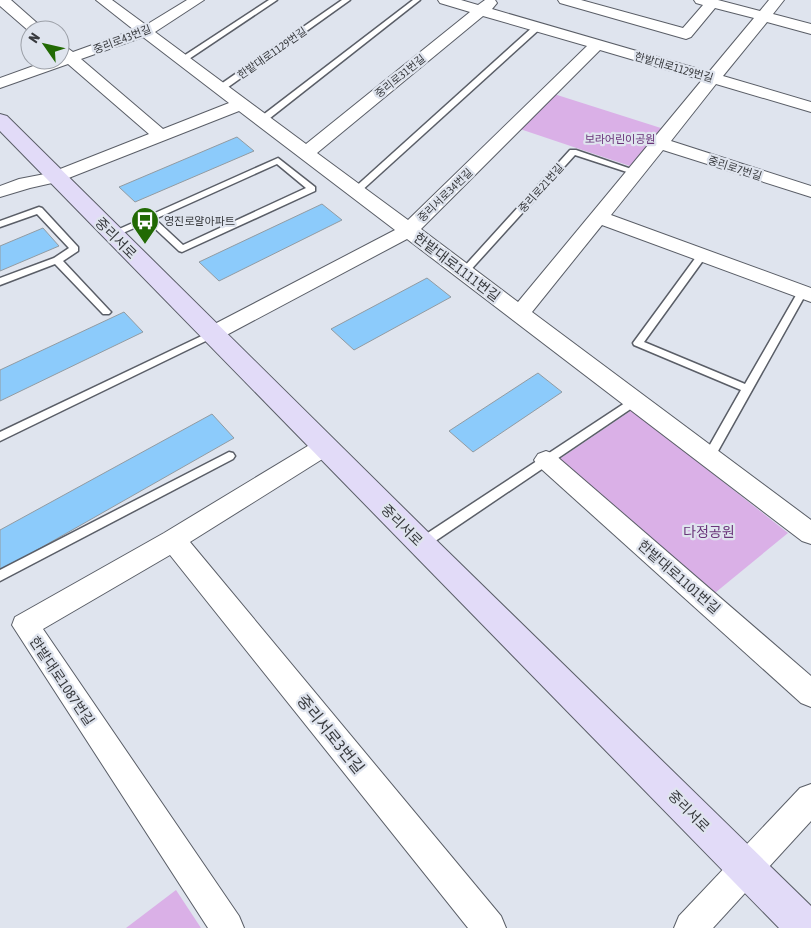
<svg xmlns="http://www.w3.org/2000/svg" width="811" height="928" font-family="'Asap Condensed','Noto Sans KR',sans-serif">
<rect width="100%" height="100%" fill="#dfe4ee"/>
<g fill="#dab0e7">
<path d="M554,94L664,129L633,167L520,129Z"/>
<path d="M632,410L788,533L710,597L555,462Z"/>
<path d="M176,890L201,928H126Z"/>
</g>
<g fill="#8ccbfb" stroke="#929ba2">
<path d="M237,137L254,151L135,202L119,187Z"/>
<path d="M322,204L342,220L219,281L199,262Z"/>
<path d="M43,228L59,246L0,271V246Z"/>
<path d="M427,278L451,297L354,350L331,329Z"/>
<path d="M124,312L143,332L0,401V370Z"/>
<path d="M538,373L562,392L473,452L449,431Z"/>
<path d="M212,414L234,438L0,571V530Z"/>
</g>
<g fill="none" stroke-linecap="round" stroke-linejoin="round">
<defs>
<g id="lane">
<path d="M269,0H277L186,61L179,59Z"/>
<path d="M342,0H350L224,90H218V86Z"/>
<path d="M413,0H420L265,122H259V118Z"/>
<path d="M535,25L542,27L359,193H353V189Z"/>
<path d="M570,150H576L640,172L636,175L633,174L575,155L467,274H461V270Z"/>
<path d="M278,158L315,187V191L182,252L179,251L148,222L116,236H110L108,234ZM277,164L306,188L183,245L155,219Z"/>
<path d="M39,207L42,208L78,247V251L63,261L109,310L111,312L109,314H103L55,264L0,285V278L54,258L69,248L37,214L0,227V221Z"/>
<path d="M702,252L707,255L644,342L745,384L799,290H805L807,292L713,460H705L703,457L741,390L634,345L633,343L699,253Z"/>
<path d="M212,331L217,334L216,336L0,441V432Z"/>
<path d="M634,397L639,401L638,404L425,548L421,549L417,548L415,544L417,540Z"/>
<path d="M229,452L233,453L235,456L233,459L0,581V570Z"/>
</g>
<g id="street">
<path d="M0,0H11L45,30H30V32L0,6Z"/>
<path d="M96,0H112L146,25L187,0H204L155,32L306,144L470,12L440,3L438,0H461L478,5L485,0H495L497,3L492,9L709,72L754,18L715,8L691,37L686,39L560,3L558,0H581L683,28L703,5L696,3L694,0H718L760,11L769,0H784L773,14L811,24V34L767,22L723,76L811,102V112L716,84L671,141L811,186V197L663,150L611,215L811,288V302L602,225L532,312L811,520V544L802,541L407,239L219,339L212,341L205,339L201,334L205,329L395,230L239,111L61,181L30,188L0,197V186L19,179L50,173L149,134L68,64L0,88V78L50,60H60V46L66,47L73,52L134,30ZM483,16L587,46L408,220L317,153ZM143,37L229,103L163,129L81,59ZM600,50L702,80L518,302L421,229Z"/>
<path d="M324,438L332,441L336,447L332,453L190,542L501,916L506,928H468L170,555L43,629L239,916L244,928H208L12,625L15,617L164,533L316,441Z"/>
<path d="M546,451L554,454L811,676V707L801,703L538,466L534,460L538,454Z"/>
<path d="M811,784V821L713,928H674L679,916L800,788Z"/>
</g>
<path id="secondary" d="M0,114L7,116L431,535L811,906V928H779L0,131Z"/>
</defs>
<use href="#lane" stroke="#5a5e67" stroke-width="3"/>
<use href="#street" stroke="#5a5e67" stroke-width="2"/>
<use href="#secondary" stroke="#5a5e67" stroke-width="2"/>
<use href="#lane" fill="#fff" fill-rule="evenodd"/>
<use href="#street" fill="#fff" fill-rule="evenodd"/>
<use href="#secondary" fill="#e2dbf8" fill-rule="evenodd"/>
</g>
<defs>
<symbol id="bus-pin" viewBox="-11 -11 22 30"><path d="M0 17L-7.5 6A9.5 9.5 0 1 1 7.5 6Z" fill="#226a04" stroke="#dfe4ee"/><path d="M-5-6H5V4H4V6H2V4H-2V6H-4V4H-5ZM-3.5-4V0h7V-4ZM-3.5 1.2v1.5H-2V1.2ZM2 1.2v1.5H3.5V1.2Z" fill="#fff"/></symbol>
</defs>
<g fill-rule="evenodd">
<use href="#bus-pin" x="129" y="205" width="32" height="43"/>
</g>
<g text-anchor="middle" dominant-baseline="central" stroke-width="4.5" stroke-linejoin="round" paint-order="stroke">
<g font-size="11" fill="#383a3e" stroke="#dfe4ee">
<text transform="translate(122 39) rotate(-21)">중리로43번길</text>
<text transform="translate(272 53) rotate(-35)">한밭대로1129번길</text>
<text transform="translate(674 67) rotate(16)">한밭대로1129번길</text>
<text transform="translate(400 76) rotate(-39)">중리로31번길</text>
<text transform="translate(735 168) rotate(18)">중리로7번길</text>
<text transform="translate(541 188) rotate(-48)">중리로21번길</text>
<text transform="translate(445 195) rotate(-44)">중리서로34번길</text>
</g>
<g font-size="11" fill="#6a357a" stroke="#dfe4ee">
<text x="620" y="139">보라어린이공원</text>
</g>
<g font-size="11" fill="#383a3e" stroke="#dfe4ee" text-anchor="start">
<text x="164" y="221">영진로얄아파트</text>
</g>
<g font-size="14" fill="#383a3e" stroke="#dfe4ee">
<text transform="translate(116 238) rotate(45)">중리서로</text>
<text transform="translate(457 267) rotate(37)">한밭대로1111번길</text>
<text transform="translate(402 525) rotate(45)">중리서로</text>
<text transform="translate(679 577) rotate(41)">한밭대로1101번길</text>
<text transform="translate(62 681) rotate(56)">한밭대로1087번길</text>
<text transform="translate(689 811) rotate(45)">중리서로</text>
</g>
<g font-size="14" fill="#6a357a" stroke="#dfe4ee">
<text x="709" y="532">다정공원</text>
</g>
<g font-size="16" fill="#383a3e" stroke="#dfe4ee">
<text transform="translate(331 734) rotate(51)">중리서로3번길</text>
</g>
</g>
<g transform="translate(45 45) rotate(304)"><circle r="24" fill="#dfe4ee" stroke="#9ca0a8"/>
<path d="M0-4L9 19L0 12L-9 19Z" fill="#226a04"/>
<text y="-8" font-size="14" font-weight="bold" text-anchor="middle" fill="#383a3e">N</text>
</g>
</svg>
